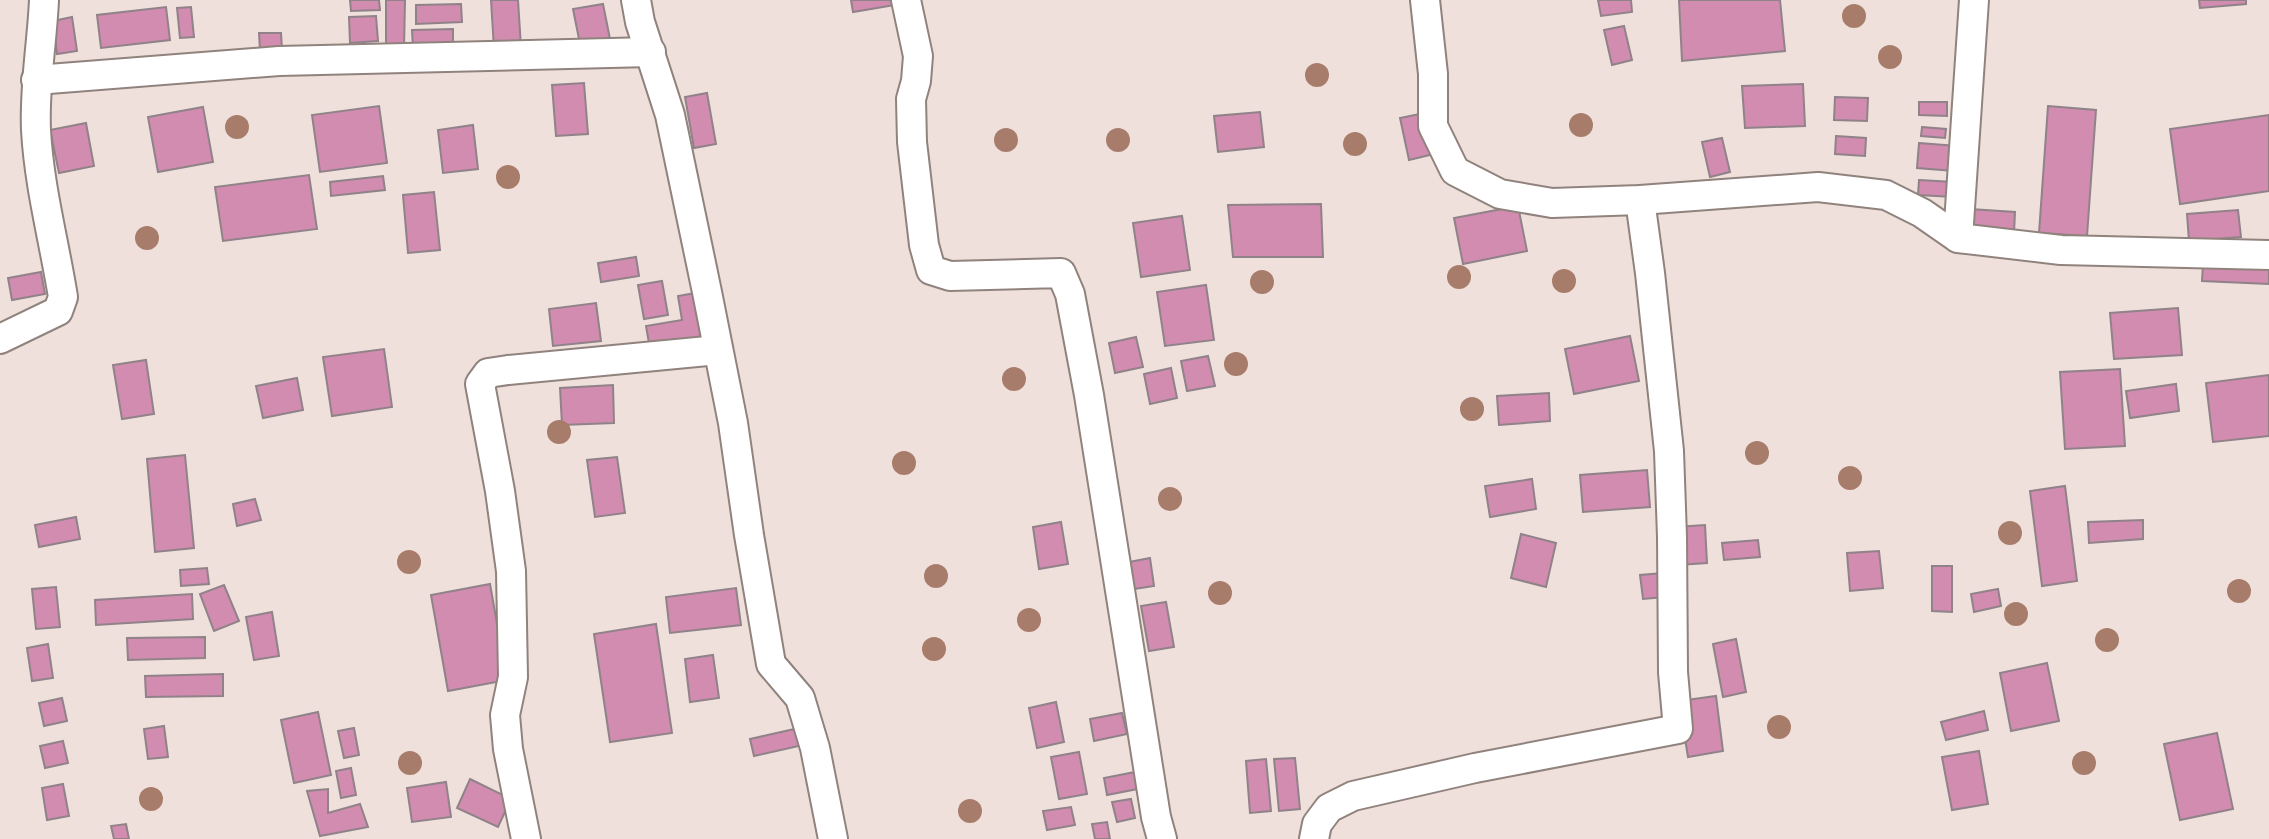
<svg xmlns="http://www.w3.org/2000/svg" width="2269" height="839" font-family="'DM Sans',sans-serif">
<rect width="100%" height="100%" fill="#f0e0db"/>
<g fill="#d18cb0" stroke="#908289" stroke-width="2">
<path d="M350,0H379L380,10L351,11Z"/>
<path d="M386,0H405L404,49H386Z"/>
<path d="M491,0H518L521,47L494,49Z"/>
<path d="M851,0H894L895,5L853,12Z"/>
<path d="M1598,0H1631L1632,12L1601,16Z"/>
<path d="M1679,0H1780L1785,51L1682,61Z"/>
<path d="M2199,0H2246V4L2200,8Z"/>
<path d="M461,4L462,22L416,24V5Z"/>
<path d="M603,4L610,39L580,44L573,9Z"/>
<path d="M166,7L170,40L101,48L97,15Z"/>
<path d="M191,7L194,37L180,38L177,8Z"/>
<path d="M376,16L378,41L350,43L349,17Z"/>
<path d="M72,17L77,51L57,54L53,21Z"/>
<path d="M1624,26L1632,60L1612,65L1604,30Z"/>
<path d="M453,29V49H413L412,30Z"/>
<path d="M259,33H281L282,50L260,51Z"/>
<path d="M584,83L588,134L556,136L552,85Z"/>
<path d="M1803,84L1805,126L1745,128L1742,86Z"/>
<path d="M707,93L716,144L694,148L685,97Z"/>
<path d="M1835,97L1868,98L1867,121L1834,120Z"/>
<path d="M1919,102H1947V116L1919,115Z"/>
<path d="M379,106L387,163L320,172L312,115Z"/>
<path d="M2048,106L2096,110L2087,236L2039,233Z"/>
<path d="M203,107L213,162L158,172L148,117Z"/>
<path d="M1260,112L1264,147L1218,152L1214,116Z"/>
<path d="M1425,113L1434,154L1409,160L1400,118Z"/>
<path d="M2269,115V191L2180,204L2170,129Z"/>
<path d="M86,123L94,166L59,173L50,130Z"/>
<path d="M473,125L478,169L443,173L438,130Z"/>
<path d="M1922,127L1946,129L1945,138L1921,136Z"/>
<path d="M1836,136L1866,138L1865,156L1835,154Z"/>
<path d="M1722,138L1730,172L1710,177L1702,142Z"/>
<path d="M1919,143L1957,146L1954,171L1917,168Z"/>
<path d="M309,175L317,229L223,241L215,187Z"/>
<path d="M383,176L385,190L331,196L330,182Z"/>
<path d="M1919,180L1954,182L1953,197L1918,195Z"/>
<path d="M434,192L440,250L408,253L403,195Z"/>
<path d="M1321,204L1323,257H1233L1228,205Z"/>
<path d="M1518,206L1527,251L1463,264L1454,218Z"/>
<path d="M1970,209L2015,212L2014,233L1969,230Z"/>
<path d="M2238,210L2241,237L2189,241L2187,214Z"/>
<path d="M1182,216L1190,270L1141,277L1133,223Z"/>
<path d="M636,257L639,276L601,282L598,263Z"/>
<path d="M2203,264L2269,267V284L2202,281Z"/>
<path d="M41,272L45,294L12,300L8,278Z"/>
<path d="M662,281L668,315L644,319L638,285Z"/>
<path d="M1206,285L1214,340L1165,346L1157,292Z"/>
<path d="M701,292L709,339L650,349L646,326L682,320L678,296Z"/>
<path d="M596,303L601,341L553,346L549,309Z"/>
<path d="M2178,308L2182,355L2114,359L2110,313Z"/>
<path d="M1630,336L1639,381L1574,394L1565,349Z"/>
<path d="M1136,337L1143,367L1115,373L1109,343Z"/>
<path d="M384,349L392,407L332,416L323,357Z"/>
<path d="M1208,356L1215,386L1187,391L1181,361Z"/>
<path d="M146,360L154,414L122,419L113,365Z"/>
<path d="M1171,368L1177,398L1150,404L1144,374Z"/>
<path d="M2120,369L2125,446L2065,449L2060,372Z"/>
<path d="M2269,375V436L2213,442L2206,383Z"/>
<path d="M297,378L303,410L263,418L256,386Z"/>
<path d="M2176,384L2179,411L2130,418L2126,391Z"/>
<path d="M613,385L614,423L562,425L560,388Z"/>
<path d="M1549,393L1550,421L1499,425L1497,396Z"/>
<path d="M185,455L194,548L155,552L147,459Z"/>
<path d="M617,457L625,513L595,517L587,460Z"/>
<path d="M1647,470L1650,507L1583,512L1580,475Z"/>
<path d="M1532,479L1536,509L1490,517L1485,486Z"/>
<path d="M2065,486L2077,581L2042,586L2030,491Z"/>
<path d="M255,499L261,520L237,526L233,504Z"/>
<path d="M76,517L80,539L39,547L35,525Z"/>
<path d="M2143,520V539L2089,543L2088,522Z"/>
<path d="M1061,522L1068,564L1039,569L1033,527Z"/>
<path d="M1705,525L1707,563L1678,565L1676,527Z"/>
<path d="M1521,534L1556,543L1546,587L1511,578Z"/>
<path d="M1758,540L1760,557L1724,560L1722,543Z"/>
<path d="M1879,551L1883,588L1850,591L1847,553Z"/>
<path d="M1150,558L1154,586L1134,589L1129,562Z"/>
<path d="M1932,566H1952V612L1932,611Z"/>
<path d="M207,568L209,584L181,586L180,570Z"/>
<path d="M1663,573L1665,597L1643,599L1640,575Z"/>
<path d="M490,584L507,680L448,691L431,595Z"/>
<path d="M224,585L239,621L214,631L200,594Z"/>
<path d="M56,587L60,627L36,629L32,589Z"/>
<path d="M736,588L741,625L670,633L666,597Z"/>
<path d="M1998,589L2001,606L1974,612L1971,594Z"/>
<path d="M192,594L193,619L96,625L95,600Z"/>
<path d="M1166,602L1174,647L1149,651L1141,606Z"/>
<path d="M272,612L279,656L254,660L246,617Z"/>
<path d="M656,624L672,733L610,742L594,634Z"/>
<path d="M205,637V658L128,660L127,638Z"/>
<path d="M1736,639L1746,692L1723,697L1713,644Z"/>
<path d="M48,644L53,678L32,681L27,648Z"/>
<path d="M713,655L719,698L690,702L685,659Z"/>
<path d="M2047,663L2059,721L2011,731L2000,673Z"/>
<path d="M223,674V696L146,697L145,676Z"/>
<path d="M1716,696L1723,751L1688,757L1679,701Z"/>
<path d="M62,698L67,721L44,726L39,703Z"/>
<path d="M1056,702L1064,742L1037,748L1029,708Z"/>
<path d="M1984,711L1988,730L1946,740L1941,722Z"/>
<path d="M318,712L331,775L294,783L281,720Z"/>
<path d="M1122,713L1127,734L1094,741L1090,719Z"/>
<path d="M164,726L168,757L148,759L144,729Z"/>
<path d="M354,728L359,755L344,758L338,731Z"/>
<path d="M799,728L803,745L754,756L750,739Z"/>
<path d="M2217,733L2233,809L2180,820L2164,744Z"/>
<path d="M63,741L68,763L45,768L40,746Z"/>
<path d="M1979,751L1988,804L1952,810L1942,757Z"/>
<path d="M1079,752L1087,794L1059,799L1051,757Z"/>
<path d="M1295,758L1300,809L1279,811L1274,759Z"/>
<path d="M1266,759L1271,811L1250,813L1246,761Z"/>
<path d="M351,768L356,795L341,798L336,771Z"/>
<path d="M1135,772L1138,789L1107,795L1104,778Z"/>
<path d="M470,779L511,799L498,827L457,808Z"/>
<path d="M446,782L451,817L412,822L407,788Z"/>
<path d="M63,784L69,816L47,820L42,788Z"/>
<path d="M328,789V813L360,804L368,827L320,836L307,791Z"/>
<path d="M1131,799L1135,818L1117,822L1112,802Z"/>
<path d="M1071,807L1075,825L1047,830L1043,811Z"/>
<path d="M1107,822L1110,839H1095L1092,824Z"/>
<path d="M126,824L129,839H114L111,826Z"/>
</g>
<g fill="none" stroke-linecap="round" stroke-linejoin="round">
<defs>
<g id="street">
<path d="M636,0L640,22L670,115L707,292L733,423L749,535L771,664L800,698L815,748L833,839"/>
<path d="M906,0L918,56L916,81L911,99L912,142L924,245L931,270L950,276L1061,273L1070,294L1089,395L1156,817L1162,839"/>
<path d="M1425,0L1433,74V126L1455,171L1500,194L1552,203L1640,200L1818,187L1886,195L1922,213L1958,238L2061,250L2269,255"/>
<path d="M36,80L279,61L651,52"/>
<path d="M1958,238L1974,0"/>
<path d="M0,339L58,311L63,297C54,241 39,186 36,130C34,86 42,44 44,0"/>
<path d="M526,839L508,749L505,715L513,677L511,571L500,491L480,384L488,373L508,370L718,350"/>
<path d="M1314,839L1317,824L1329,808L1353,796L1475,768L1678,729L1673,672L1672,537L1669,451L1650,273L1640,200"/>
</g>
</defs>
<use href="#street" stroke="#90827d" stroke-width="32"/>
<use href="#street" stroke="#fff" stroke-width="28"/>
</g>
<g fill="#a77c6b">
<circle cx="1854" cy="16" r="12"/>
<circle cx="1890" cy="57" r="12"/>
<circle cx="1317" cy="75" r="12"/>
<circle cx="1581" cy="125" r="12"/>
<circle cx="237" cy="127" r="12"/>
<circle cx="1006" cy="140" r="12"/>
<circle cx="1118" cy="140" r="12"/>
<circle cx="1355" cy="144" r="12"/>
<circle cx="508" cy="177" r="12"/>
<circle cx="147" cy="238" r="12"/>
<circle cx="1459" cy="277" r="12"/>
<circle cx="1564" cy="281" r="12"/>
<circle cx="1262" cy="282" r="12"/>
<circle cx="1236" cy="364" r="12"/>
<circle cx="1014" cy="379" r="12"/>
<circle cx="1472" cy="409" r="12"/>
<circle cx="559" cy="432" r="12"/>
<circle cx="1757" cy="453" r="12"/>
<circle cx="904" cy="463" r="12"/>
<circle cx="1850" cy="478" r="12"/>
<circle cx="1170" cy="499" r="12"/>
<circle cx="2010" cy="533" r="12"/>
<circle cx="409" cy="562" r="12"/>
<circle cx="936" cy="576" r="12"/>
<circle cx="2239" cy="591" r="12"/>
<circle cx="1220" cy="593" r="12"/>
<circle cx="2016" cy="614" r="12"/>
<circle cx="1029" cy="620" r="12"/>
<circle cx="2107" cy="640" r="12"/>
<circle cx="934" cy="649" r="12"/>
<circle cx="1779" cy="727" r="12"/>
<circle cx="410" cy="763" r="12"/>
<circle cx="2084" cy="763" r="12"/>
<circle cx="151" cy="799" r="12"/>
<circle cx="970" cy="811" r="12"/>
</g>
</svg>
